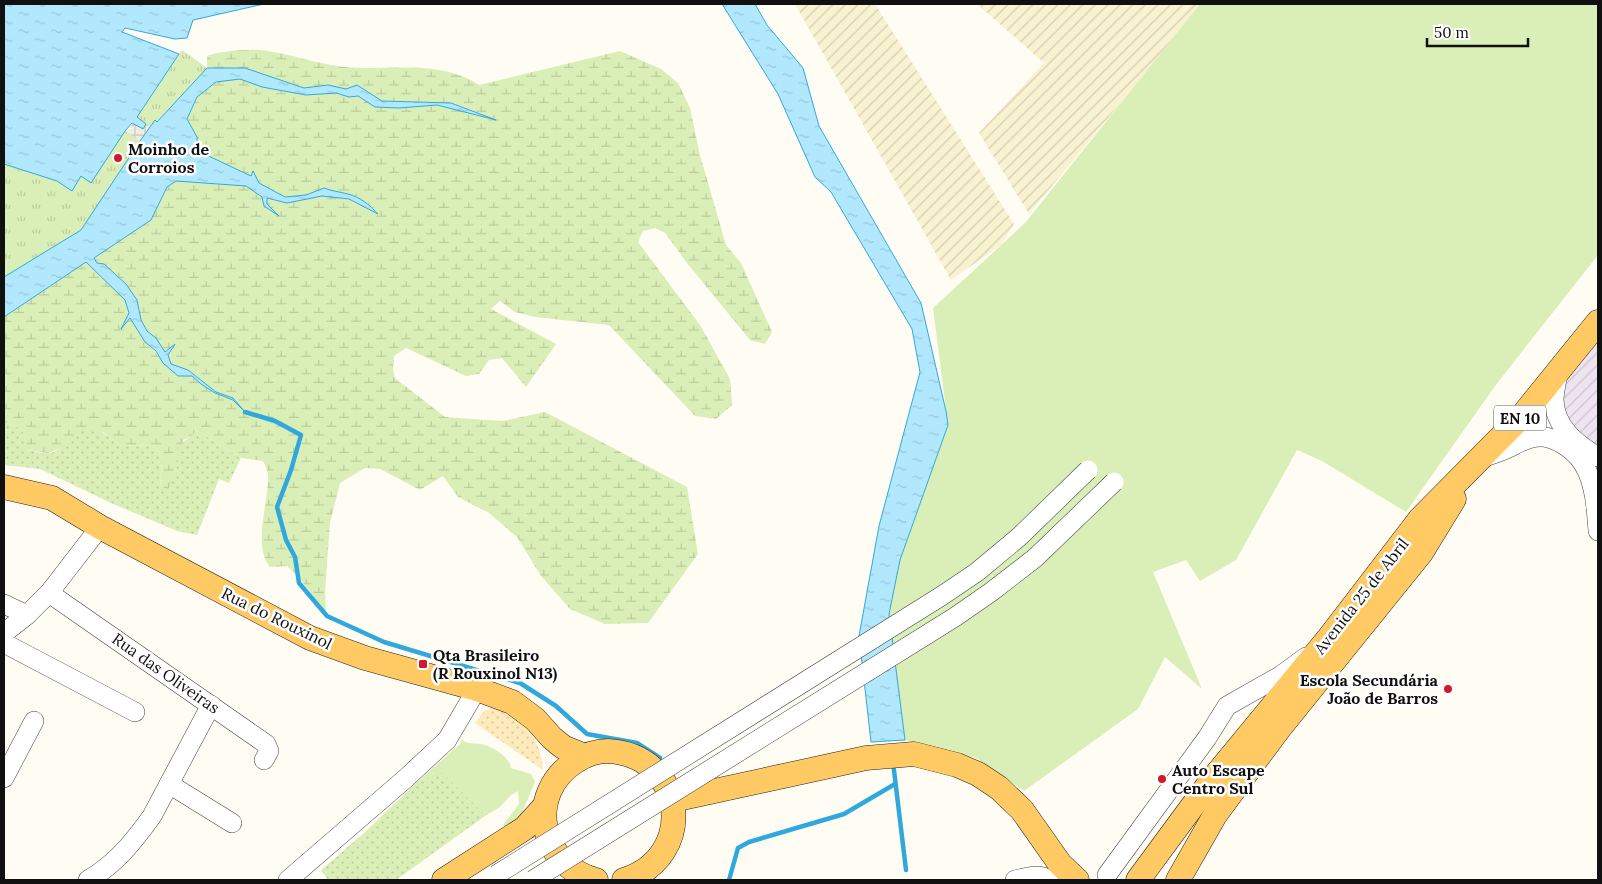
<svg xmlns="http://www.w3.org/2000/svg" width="1602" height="884" font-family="Lora,serif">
<defs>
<pattern id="industrial-furrows" width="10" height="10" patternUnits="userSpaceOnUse" patternTransform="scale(1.25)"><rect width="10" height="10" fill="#ede4ef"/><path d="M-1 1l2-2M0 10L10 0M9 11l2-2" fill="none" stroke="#cac3cc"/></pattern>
<pattern id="farmland-furrows" width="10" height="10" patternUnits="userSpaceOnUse" patternTransform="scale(1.25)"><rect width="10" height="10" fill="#f9f2d0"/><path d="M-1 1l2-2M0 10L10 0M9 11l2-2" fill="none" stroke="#d4ceb2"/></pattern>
<pattern id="wetland-marsh" width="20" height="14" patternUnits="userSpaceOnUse" patternTransform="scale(1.25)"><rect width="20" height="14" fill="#daefb7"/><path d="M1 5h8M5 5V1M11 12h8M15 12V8" fill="none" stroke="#bacc9c"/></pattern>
<pattern id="sand-dots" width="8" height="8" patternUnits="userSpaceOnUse" patternTransform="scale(1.25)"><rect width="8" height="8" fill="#ffeabc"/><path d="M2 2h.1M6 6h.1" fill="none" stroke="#dac8a1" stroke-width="1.8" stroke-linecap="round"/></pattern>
<pattern id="park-tufts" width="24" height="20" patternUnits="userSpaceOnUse" patternTransform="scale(1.25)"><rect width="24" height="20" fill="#daefb7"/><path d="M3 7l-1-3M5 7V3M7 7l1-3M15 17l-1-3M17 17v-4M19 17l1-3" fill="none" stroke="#bacc9c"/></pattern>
<pattern id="garden-dots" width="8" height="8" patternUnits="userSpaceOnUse" patternTransform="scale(1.25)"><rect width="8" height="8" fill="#daefb7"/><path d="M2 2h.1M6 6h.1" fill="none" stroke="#bacc9c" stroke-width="1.8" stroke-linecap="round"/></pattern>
<pattern id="plaza-grid" width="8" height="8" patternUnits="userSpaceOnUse" patternTransform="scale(1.25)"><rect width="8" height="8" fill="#f2ebe0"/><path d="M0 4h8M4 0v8" fill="none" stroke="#cec8bf"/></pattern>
<pattern id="water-ripples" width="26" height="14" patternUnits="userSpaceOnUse" patternTransform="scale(1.25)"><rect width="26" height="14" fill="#b2e8fd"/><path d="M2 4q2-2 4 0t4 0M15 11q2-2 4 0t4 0" fill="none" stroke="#98c6d8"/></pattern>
</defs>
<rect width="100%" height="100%" fill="#fffcf4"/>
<path fill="url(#industrial-furrows)" d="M1598,337V469L1540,411Z"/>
<g fill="url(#farmland-furrows)">
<path d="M795,4H875L1014,224L1001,245L951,280Z"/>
<path d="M977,4H1202L1029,214L979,133L1044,63Z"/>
</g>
<g fill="#daefb7">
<path d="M1200,4H1598V255L1495,386L1406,512L1322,461L1297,450L1236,560L1200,581L1186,560L1153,572L1202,689L1165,657L1138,709L1024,791L976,758L905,740L889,614L900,560L948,425L933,308L1025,223Z"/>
<path d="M462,739L465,742C470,744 475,743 481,744C492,746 510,757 511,768L531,774L535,782L519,820L507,828L503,825L519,804L518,791L510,796L500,807L485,816L478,808L433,773C429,780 425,782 417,782L460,744Z"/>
</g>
<path fill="url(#wetland-marsh)" d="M238,50C248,50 258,49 268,51C294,55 318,64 344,67C388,71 440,59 479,85L620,51L661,69L678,83L690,108L700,155L726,245L741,263L772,332L765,344L750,340L687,263L665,233L655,228L643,231L638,242L700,325L730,379L732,405L716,419L695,416L609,325L535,317L515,312L500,301L491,309L556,344L526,387L502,358L489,360L479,374L466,376L406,348L394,356L393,369L395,378L445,417L503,421L545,412L687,487L698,554L648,623L605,624L570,609L541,576L517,537L489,513L458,497L443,476L420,490L380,469L365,468L340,483L330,523L325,592L326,612C312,597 302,579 287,566L270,567C252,544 269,503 268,476C268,471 265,465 263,461L241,458L196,430L193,436L183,440L179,459L169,489L160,488L162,459L154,445L121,446L103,432L69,441L65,447L48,453L27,450L22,429L4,422V317L86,262L125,300L129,313L123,326L130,317C144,339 159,359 178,376L192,375C204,387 218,394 233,400V398L216,392L188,370L171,364L168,355L173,346L165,352L156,339L147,331L141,320L137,300L126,284L104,264L97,263L94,258L151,220L167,187L176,181L246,186L262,197L265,206L276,213L267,204V198L287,203L322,196L349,199L377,212C369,204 360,197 349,194C340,192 332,192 324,188L306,195L285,197L259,183L252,172L251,176L198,151L197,137L187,119L197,97L216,82L240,79L262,87L306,95L336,93L349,97L358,96L375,107L399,108L437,105L490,118L451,103L382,101L357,85L346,89L328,85L304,88L245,68H207V56L216,53Z"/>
<path fill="url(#sand-dots)" d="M493,707C524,718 540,737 543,770L475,723L484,711Z"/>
<path fill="url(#park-tufts)" d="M182,50L207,68L157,122L156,121L140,141L81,230L4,277V164L57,181L72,191L81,176L125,131L129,129L133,130L130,127L146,124L137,117Z"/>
<g fill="url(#garden-dots)">
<path d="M4,422L22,429L27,450C34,451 43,454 51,453C60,450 64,446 70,440C89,420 103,432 121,446L154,445L162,459L160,488H169L179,459L177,449C184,438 191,440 196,430L241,458L229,483L219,479L197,535L177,531L111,503L40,469L4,465Z"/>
<path d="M439,770L478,808L485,816L396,880H328L321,870L364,833L417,782C428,782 430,774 439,770Z"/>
</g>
<path fill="url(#plaza-grid)" d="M133,123L143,129L146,124L151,127L140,141L125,131L129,129L133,131V129L130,127Z"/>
<g fill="url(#water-ripples)" stroke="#30a8dd">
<path d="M4,4H264L193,20L187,38L175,39L125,28L122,32L179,54L137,117L146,124L143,129L132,123L125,131L91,183L81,176L72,191L57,181L4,164Z"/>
<path d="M722,4H755L767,25L803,68L819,126L921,303L946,411L948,425L900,560L889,614L905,740L871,742L859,636L879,526L920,372L912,329L831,192L815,177L778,94Z"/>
<path d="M207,68H245L304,88L328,85L346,89L357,85L382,101L451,103L496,120L437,105L399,108L375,107L358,96L349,97L336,93L306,95L262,87L240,79L216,82L197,97L187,119L197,137L198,151L251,176L253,171L259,183L285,197L306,195L324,188C332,191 340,192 348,194C360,197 370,205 378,214L349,199L322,196L287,203L267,198V204L279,216L264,206L262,197L246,186L176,181L167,187L151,220L94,258L97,263L104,264L126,284L137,300L141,320L147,331L156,338L165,352L175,344L168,355L171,364L188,370L216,392L233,398L245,412L233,400L215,393L201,384L192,376H178L163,363L156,351L145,342L130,318L121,329L129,313L125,300L86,262L4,317V277L81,230L140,141L155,120L157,122Z"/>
</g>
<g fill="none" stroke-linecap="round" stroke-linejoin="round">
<g stroke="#30a8dd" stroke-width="4.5">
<path d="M245,412L275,421L301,435L291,470L277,507L286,540L295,557L299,583L327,616L384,642L520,683L556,706L587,734L637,743L660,758"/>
<path d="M893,762L906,870"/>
<path d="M729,880L738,848L749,842L844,814L895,784"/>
</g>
<defs>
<g id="minor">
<path d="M1558,373C1557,382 1554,391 1554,400C1555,428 1577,444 1598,457"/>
<path d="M1482,458C1490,455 1497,453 1504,450C1516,445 1526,437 1540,437C1549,436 1556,440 1564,445C1587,459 1593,482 1596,507"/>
<path d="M1597,496L1596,507L1598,531"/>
<path d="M49,593L266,744L269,751L264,760"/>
<path d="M4,604L27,615"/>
<path d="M4,633L27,615L49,593L100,527"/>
<path d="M4,643L135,712"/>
<path d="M4,778L34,721"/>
<path d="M169,784L232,823"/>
<path d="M1107,875L1207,738L1227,706L1280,676L1306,657"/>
<path d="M88,880C116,864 134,841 152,816L211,705"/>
<path d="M288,880L405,779L447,740L477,689"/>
<path d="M1015,880C1027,877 1038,873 1049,880"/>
</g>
<g id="major">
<path d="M4,487L52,498L100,527L310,638L365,658L477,689L512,702L535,719L552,738L563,747L585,756"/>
<path d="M673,800L866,758L914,754L957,765L978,774L999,788L1022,810L1060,864L1077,880"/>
<path d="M444,880L525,828L544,807"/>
<path d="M596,880C539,865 525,793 576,761C585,755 597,751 608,751C686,755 698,857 624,880"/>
<path d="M1138,880L1211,781L1328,639L1420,519L1522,416L1598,322"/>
<path d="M1178,880L1215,815L1278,730L1421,553L1454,499"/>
</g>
</defs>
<use href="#minor" stroke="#434343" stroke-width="20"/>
<use href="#major" stroke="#212121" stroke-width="25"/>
<use href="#minor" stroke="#fff" stroke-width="19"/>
<use href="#major" stroke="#ffca64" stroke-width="24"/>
<defs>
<g id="minor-bridge">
<path d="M496,875L943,595L977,572L1019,537L1088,470"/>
<path d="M533,880L955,617L991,592L1035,558L1114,482"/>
</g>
</defs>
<use href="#minor-bridge" stroke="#434343" stroke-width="20" stroke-linecap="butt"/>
<use href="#minor-bridge" stroke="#fff" stroke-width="19"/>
</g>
<g fill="#d21731" stroke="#fff" stroke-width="2">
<circle cx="118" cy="158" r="5"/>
<rect x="418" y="659" width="10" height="10" rx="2.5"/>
<circle cx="1448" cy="689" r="5"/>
<circle cx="1162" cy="779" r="5"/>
</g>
<g text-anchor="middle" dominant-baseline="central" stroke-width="5" stroke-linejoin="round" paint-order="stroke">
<rect fill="#fff" stroke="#585858" stroke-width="1" x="1494" y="405.5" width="52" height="25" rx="4"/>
<g font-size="15" font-weight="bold" fill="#101010">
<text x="1520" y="418">EN 10</text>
</g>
<g font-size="16" font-weight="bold" fill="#101010" stroke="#fff" text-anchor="start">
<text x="128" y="149">Moinho de<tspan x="128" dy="18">Corroios</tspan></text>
<text x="433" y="655">Qta Brasileiro<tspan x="433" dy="18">(R Rouxinol N13)</tspan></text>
<text x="1438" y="680" text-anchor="end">Escola Secundária<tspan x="1438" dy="18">João de Barros</tspan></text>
<text x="1172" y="770">Auto Escape<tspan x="1172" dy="18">Centro Sul</tspan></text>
</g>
<g font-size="16" fill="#101010" stroke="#fff">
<text transform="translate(1361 596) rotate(-52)">Avenida 25 de Abril</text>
<text transform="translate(277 618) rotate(26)">Rua do Rouxinol</text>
<text transform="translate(166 673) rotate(35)">Rua das Oliveiras</text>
</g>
</g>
<rect width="1602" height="884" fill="none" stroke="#101010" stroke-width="10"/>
<path d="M1427 38v8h101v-8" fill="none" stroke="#101010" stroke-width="2.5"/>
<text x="1434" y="38" font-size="15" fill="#101010" stroke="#ffffff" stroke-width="4" paint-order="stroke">50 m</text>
</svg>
